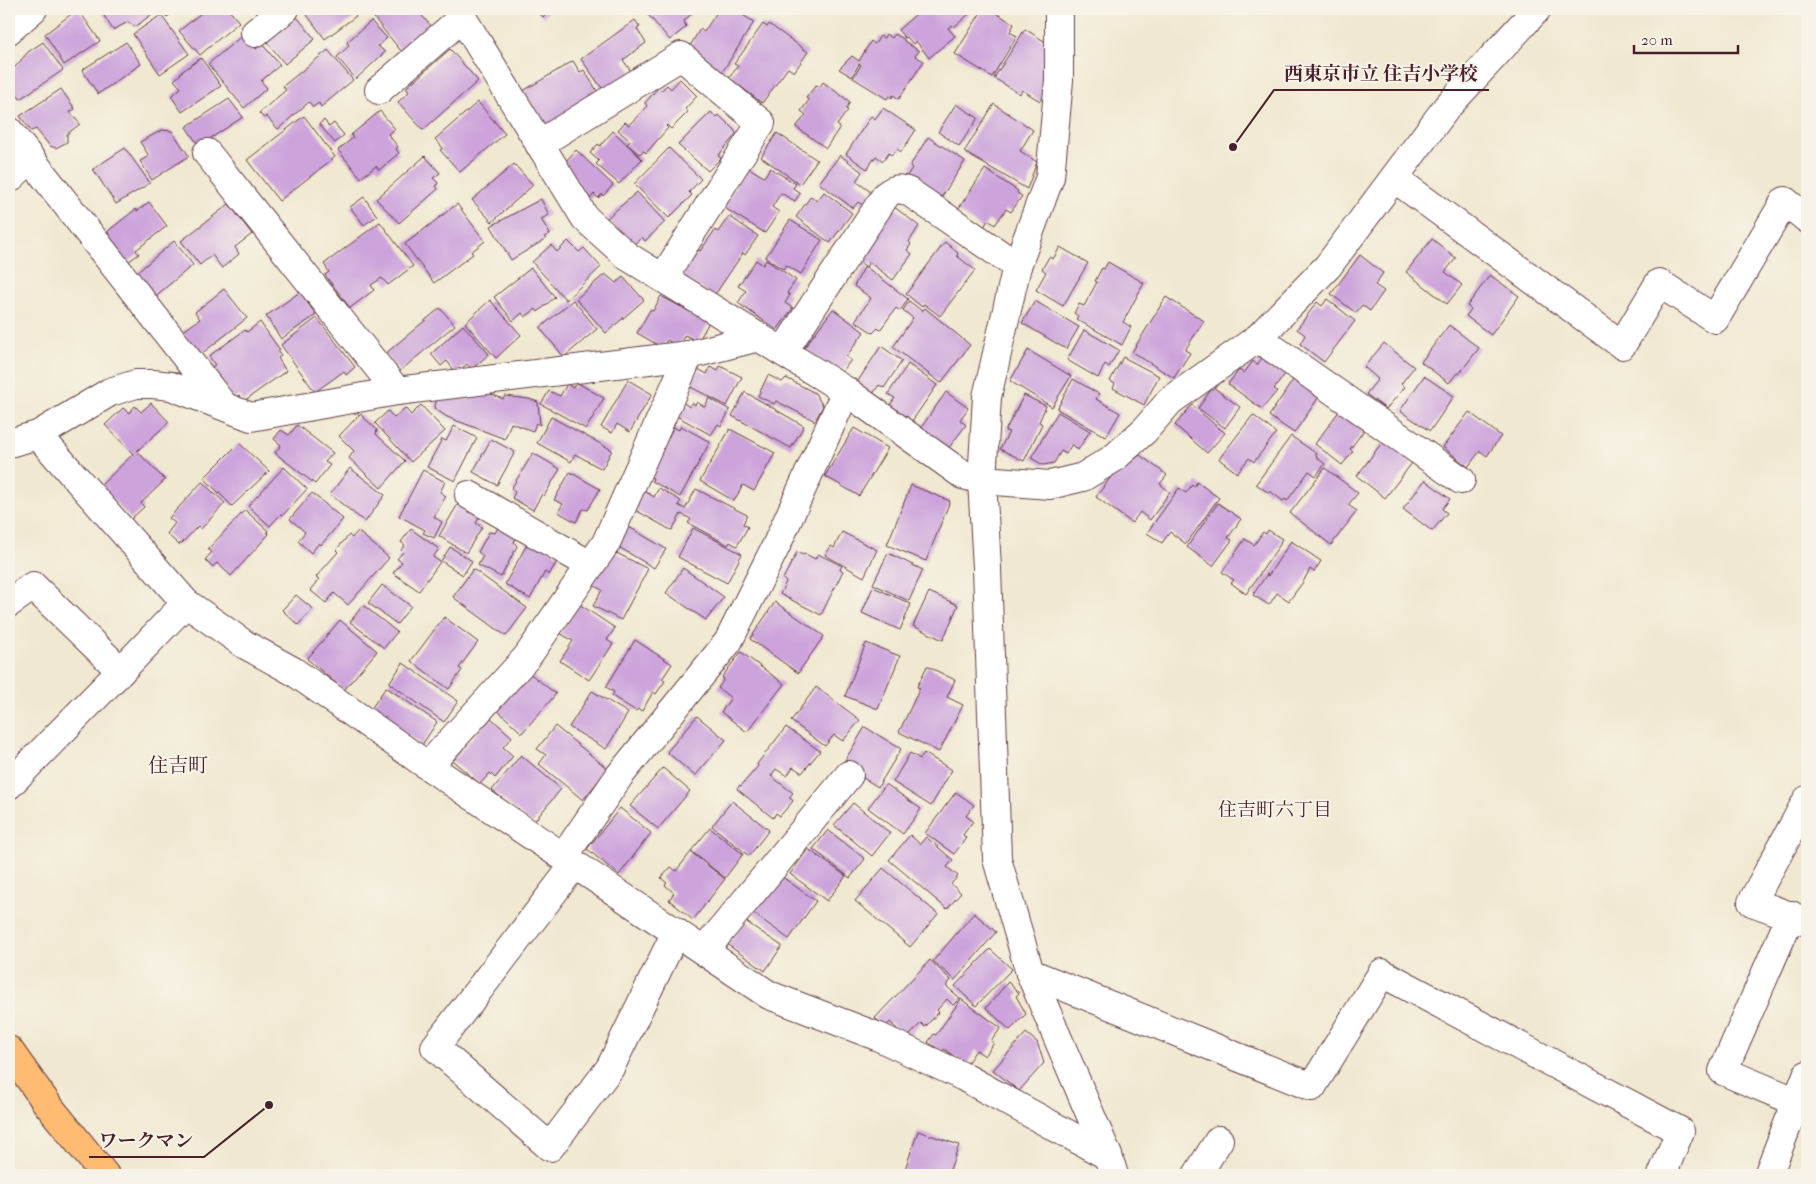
<svg xmlns="http://www.w3.org/2000/svg" width="1816" height="1184" font-family="'IM FELL French Canon','Noto Serif JP',serif">
<rect width="100%" height="100%" fill="#f7f3e8"/>
<filter id="ink" filterUnits="userSpaceOnUse"><feTurbulence type="fractalNoise" baseFrequency=".02" numOctaves="2"/><feDisplacementMap in="SourceGraphic" scale="10" xChannelSelector="R" yChannelSelector="G"/><feConvolveMatrix kernelMatrix="1 2 1 2 8 2 1 2 1" color-interpolation-filters="sRGB"/></filter>
<filter id="wash" filterUnits="userSpaceOnUse"><feTurbulence type="fractalNoise" baseFrequency=".0096" numOctaves="4" result="noise"/><feDisplacementMap in="SourceGraphic" scale="20" xChannelSelector="R" yChannelSelector="G"/><feGaussianBlur stdDeviation="1.12" result="paint"/><feColorMatrix in="noise" values="0 0 0 0 0 0 0 0 0 0 0 0 0 0 0 0 0 1.4 0 .05"/><feComposite in="paint" operator="in"/></filter>
<g filter="url(#wash)">
<rect width="100%" height="100%" fill="#f0e8d0"/>
<g id="blocks">
<g fill="#cca3db">
<path d="M78,9L100,41L64,65L45,34Z"/>
<path d="M105,9H148L152,14L135,27L128,22L113,30L101,11Z"/>
<path d="M160,9H177L167,17Z"/>
<path d="M206,9H228L239,22L200,55L179,31Z"/>
<path d="M306,9H351L356,16L325,39L304,11Z"/>
<path d="M386,9H416L432,27L402,52L374,18Z"/>
<path d="M535,9H550L543,17Z"/>
<path d="M643,9H696L684,21L686,27L670,40Z"/>
<path d="M719,9H733L754,22L721,74L687,51L700,29L704,32Z"/>
<path d="M922,9H975L954,27L952,25L948,28L955,36L929,58L916,41L913,44L907,37L905,38L898,30Z"/>
<path d="M983,9H989L1014,24L1010,32L1017,36L992,77L955,54Z"/>
<path d="M161,15L189,54L160,74L133,34Z"/>
<path d="M297,17L315,39L285,64L267,42Z"/>
<path d="M635,20L640,27L637,29L646,43L623,60L633,74L604,91L581,59Z"/>
<path d="M371,21L387,38L378,46L385,52L356,79L337,57L349,46L347,42Z"/>
<path d="M763,24L767,27L769,24L808,52L794,72L788,68L762,103L729,78L738,66L734,64Z"/>
<path d="M1025,29L1047,43L1044,96L1040,101L1022,90L1020,94L994,78Z"/>
<path d="M244,34L256,49L262,44L280,65L261,81L267,88L244,108L208,64Z"/>
<path d="M886,34L892,38L895,34L904,39V41L919,51L915,56L924,61L899,99L893,95L892,98L889,96L887,99L853,78L861,65L859,64L852,77L839,69L852,56L859,61L871,41L875,44L880,36L884,38Z"/>
<path d="M43,42L63,70L20,99L9,83V74L28,52Z"/>
<path d="M126,42L141,64L98,94L82,70Z"/>
<path d="M450,49L478,81L423,130L398,102L409,92L406,88Z"/>
<path d="M328,50L353,80L321,107L319,103L313,107L309,102L278,129L266,116L264,118L259,113L286,90L283,86Z"/>
<path d="M201,58L221,86L182,112L171,96L181,88L174,80L181,74L180,73Z"/>
<path d="M573,61L580,72L584,70L599,94L546,128L523,91Z"/>
<path d="M680,79L697,96L685,109L688,112L671,129L667,125L666,126L668,128L646,153L644,151L639,154L627,144L630,141L618,130L625,122L629,125L647,106L645,103L658,88L661,91L667,85L671,89Z"/>
<path d="M823,82L850,102L846,109L848,110L837,125L840,127L826,148L796,127L806,115L801,111L809,100L806,98L816,85L820,87Z"/>
<path d="M61,89L75,109L70,112L80,124L67,134V142L56,148L50,146L36,129L31,131L20,116Z"/>
<path d="M229,99L243,117L199,146L186,127Z"/>
<path d="M478,102L505,134L460,172L440,150L443,148L435,139Z"/>
<path d="M956,104L978,118L959,146L938,132Z"/>
<path d="M994,104L1033,130L1020,151L1037,162L1027,189L964,152Z"/>
<path d="M883,108L916,130L901,152L897,149L891,155L889,153L883,161L876,156L867,169L846,154L871,116L875,119Z"/>
<path d="M380,111L395,129L388,134L398,147L396,149L399,153L379,170L376,166L361,178L338,150L353,138L351,135Z"/>
<path d="M711,112L716,118L719,115L735,131L736,134L718,156L721,158L708,171L678,145Z"/>
<path d="M304,116L335,157L279,201L247,160Z"/>
<path d="M324,120L329,127L334,123L344,135L335,143L319,124Z"/>
<path d="M162,130L172,131L189,156L152,180L140,161L149,156L140,142Z"/>
<path d="M613,131L642,159L619,184L596,164L599,161L590,153L598,144L600,146Z"/>
<path d="M777,133L817,160L800,184L761,157Z"/>
<path d="M928,137L965,161L939,201L905,179L912,168L910,166Z"/>
<path d="M125,148L150,183L116,204L93,169Z"/>
<path d="M669,148L701,179L689,192L692,195L669,218L634,184Z"/>
<path d="M576,150L613,185L603,196L602,194L598,198L594,194L588,201L565,162Z"/>
<path d="M840,155L862,172L856,181L872,193L863,205L858,202L853,208L819,183Z"/>
<path d="M425,156L440,173L433,178L438,183L436,186L438,189L399,223L376,199Z"/>
<path d="M514,164L533,185L492,222L472,200Z"/>
<path d="M747,167L764,177L770,168L796,184L793,188L800,193L795,201L781,193L772,207L779,212L765,233L723,207Z"/>
<path d="M985,169L1018,191L1017,193L1022,196L1011,212L1006,209L995,225L988,220L983,229L957,211Z"/>
<path d="M637,192L665,222L645,241L642,237L632,246L607,218Z"/>
<path d="M824,192L852,213L830,243L796,217L811,196L817,201Z"/>
<path d="M364,197L377,216L364,225L350,207Z"/>
<path d="M541,199L549,215L541,219L550,234L544,237L546,239L511,260L491,226Z"/>
<path d="M149,202L167,226L136,250L139,254L125,264L103,237L109,233L108,231L136,209L137,211Z"/>
<path d="M889,203L919,226L909,242L911,244L907,250L912,254L893,280L869,262L866,267L851,254Z"/>
<path d="M229,204L252,234L235,247L239,254L222,268L212,255L200,265L181,241Z"/>
<path d="M457,204L485,241L471,252L473,254L434,283L405,244Z"/>
<path d="M729,216L758,236L745,255L743,253L714,296L684,278L683,272L698,250L700,251L715,230L718,232Z"/>
<path d="M790,220L822,240L801,274L786,265L783,269L765,258Z"/>
<path d="M380,222L413,266L388,285L382,278L371,285L374,290L350,308L325,275L329,272L324,264Z"/>
<path d="M1432,239L1456,258L1445,272L1462,285L1447,304L1406,272Z"/>
<path d="M174,241L193,265L153,298L134,275Z"/>
<path d="M568,241L579,252L584,248L601,267L566,300L532,262L551,245L557,252Z"/>
<path d="M945,242L958,253L957,256L975,270L940,316L924,304L922,307L906,294Z"/>
<path d="M1060,247L1088,263L1063,306L1036,290L1046,272L1042,269L1049,257L1053,259Z"/>
<path d="M1360,255L1383,273L1375,285L1384,291L1370,311L1362,305L1356,313L1331,294Z"/>
<path d="M756,260L763,265L766,260L796,280L787,293L790,295L785,303L793,308L777,330L738,303L746,291L738,286Z"/>
<path d="M1108,262L1144,283L1123,322L1131,327L1122,345L1076,319L1078,316L1074,313L1079,304L1084,306L1097,282L1095,281L1102,268L1104,269Z"/>
<path d="M865,266L908,299L900,311L896,308L880,330L878,328L873,333L855,321L871,298L854,286Z"/>
<path d="M531,268L555,297L538,312L536,309L525,317L522,313L513,321L494,297Z"/>
<path d="M605,274L616,283L623,277L644,300L606,333L576,299Z"/>
<path d="M1490,275L1519,296L1491,335L1466,316L1471,309L1467,306Z"/>
<path d="M224,289L247,318L200,355L182,332L200,319L195,312Z"/>
<path d="M300,292L316,315L281,339L266,316Z"/>
<path d="M661,296L709,322L698,342L685,335L678,346L667,340L663,348L637,333L650,310L653,311Z"/>
<path d="M1166,297L1204,321L1185,350L1190,353L1174,378L1132,352Z"/>
<path d="M1327,299L1355,321L1324,362L1300,344L1305,335L1297,329L1317,302L1322,306Z"/>
<path d="M490,300L521,335L496,358L465,323Z"/>
<path d="M573,300L597,329L564,357L540,328Z"/>
<path d="M909,301L922,311L925,308L970,345L941,383L893,347L913,318L903,310Z"/>
<path d="M1035,301L1079,327L1066,349L1022,323Z"/>
<path d="M440,308L455,325L400,371L385,354Z"/>
<path d="M833,309L864,332L846,357L851,360L840,375L804,348Z"/>
<path d="M317,318L355,367L346,375L344,371L315,392L281,345Z"/>
<path d="M260,322L280,350L278,352L281,356L278,358L286,371L244,401L239,395L234,399L212,367L215,365L209,356L245,330L247,332Z"/>
<path d="M463,325L489,354L472,369L467,364L456,373L447,361L441,366L431,354Z"/>
<path d="M1449,325L1479,348L1459,374L1457,373L1449,383L1421,362Z"/>
<path d="M1084,330L1119,350L1109,367L1105,364L1098,378L1067,360Z"/>
<path d="M1384,343L1414,367L1401,384L1405,387L1386,409L1366,394L1378,379L1364,367Z"/>
<path d="M881,346L902,361L884,388L879,385L870,398L854,387Z"/>
<path d="M1028,350L1071,376L1052,407L1010,381Z"/>
<path d="M1123,357L1159,376L1144,405L1113,388L1115,384L1110,381Z"/>
<path d="M1262,358L1268,363L1271,359L1285,374L1274,389L1277,391L1262,409L1228,384L1239,370L1244,373L1253,361L1257,365Z"/>
<path d="M908,364L937,385L912,421L890,405L895,398L888,394Z"/>
<path d="M720,366L742,377L727,406L689,386L698,369L707,374L710,367L718,371Z"/>
<path d="M768,375L782,382L786,378L815,393L823,406L815,421L776,401L774,404L758,396Z"/>
<path d="M1424,376L1454,396L1430,431L1400,411Z"/>
<path d="M1073,379L1099,394L1096,399L1120,413L1106,437L1057,409Z"/>
<path d="M628,380L652,394L630,432L617,424L612,433L601,427Z"/>
<path d="M1293,380L1319,397L1294,433L1269,416Z"/>
<path d="M576,382L604,398L586,429L541,404L549,391L560,396L567,384L573,388Z"/>
<path d="M1213,387L1240,407L1225,428L1198,408Z"/>
<path d="M486,392L503,399L505,396L529,399L538,402L540,425L536,423L533,431L511,423L505,439L447,417L434,408L437,399Z"/>
<path d="M745,392L804,426L791,448L732,416Z"/>
<path d="M946,392L968,408L960,420L966,425L948,449L920,429Z"/>
<path d="M1024,395L1046,406L1039,422L1042,424L1024,461L1000,449L1009,432L1005,431Z"/>
<path d="M709,398L730,410L721,426L718,424L711,435L673,414L680,401L690,407L692,403L695,405L697,402L705,407Z"/>
<path d="M151,403L169,422L137,451L165,480L141,503L144,507L131,519L100,486L133,454L105,425L123,408L129,413L135,406L141,412Z"/>
<path d="M421,405L445,431L411,462L375,423L388,411L394,418L405,408L411,415Z"/>
<path d="M1192,405L1225,433L1207,453L1175,425Z"/>
<path d="M1340,410L1365,429L1350,449L1353,451L1342,465L1315,444Z"/>
<path d="M1058,412L1090,431L1078,450L1072,444L1066,454L1061,451L1054,463L1043,465L1031,458Z"/>
<path d="M1469,412L1501,436L1487,456L1480,451L1468,467L1443,447Z"/>
<path d="M360,414L377,430L376,434L405,461L381,488L349,458L354,451L339,436Z"/>
<path d="M1253,415L1276,433L1254,462L1249,458L1237,473L1219,459Z"/>
<path d="M551,417L612,450L602,469L575,454L571,462L537,443Z"/>
<path d="M297,425L333,453L325,462L330,465L315,484L275,453L281,445L274,439L281,430L289,435Z"/>
<path d="M454,426L477,438L455,481L427,467L442,439L446,441Z"/>
<path d="M681,426L710,442L680,497L652,481L653,478L646,474L673,427L679,430Z"/>
<path d="M854,428L888,448L859,496L825,476Z"/>
<path d="M730,429L775,453L754,491L743,485L734,501L700,481Z"/>
<path d="M1291,436L1317,454L1316,457L1325,464L1316,476L1309,471L1287,501L1285,499L1283,501L1270,491L1269,493L1256,484Z"/>
<path d="M491,439L515,452L497,485L473,472Z"/>
<path d="M1383,441L1412,463L1385,498L1357,476Z"/>
<path d="M239,443L269,471L232,506L204,478Z"/>
<path d="M533,453L560,469L544,496L542,494L533,510L512,498L515,492L511,489Z"/>
<path d="M1140,455L1167,475L1160,484L1170,492L1150,520L1140,512L1132,523L1096,497L1110,478Z"/>
<path d="M284,467L307,489L283,515L281,514L270,526L248,506Z"/>
<path d="M350,468L385,495L365,522L332,496L331,493Z"/>
<path d="M1325,468L1358,493L1348,505L1357,511L1331,545L1290,513Z"/>
<path d="M423,470L445,482L440,492L446,496L434,517L442,522L434,538L423,533L425,530L399,516Z"/>
<path d="M570,472L600,489L588,510L583,509L576,522L558,512L563,504L554,500Z"/>
<path d="M1425,480L1450,499L1442,509L1447,513L1432,531L1403,509Z"/>
<path d="M202,482L225,503L201,529L198,526L181,544L180,543L179,545L167,534L175,523L169,518Z"/>
<path d="M1197,482L1219,498L1186,544L1170,532L1162,543L1147,533L1179,488L1186,493L1192,485L1194,487Z"/>
<path d="M911,485L950,501L926,561L887,545Z"/>
<path d="M640,488L654,497L659,488L681,501L678,505L685,509L696,489L747,515L743,524L748,527L737,546L730,542L728,545L688,523L691,519L681,514L672,530L667,528L630,507Z"/>
<path d="M312,493L343,519L321,545L319,543L311,553L298,541L305,532L290,519Z"/>
<path d="M461,499L482,513L476,523L482,527L466,553L439,536Z"/>
<path d="M1218,503L1241,519L1228,538L1232,540L1213,566L1187,547Z"/>
<path d="M245,510L268,531L267,532L269,534L231,576L217,563L212,567L205,560L211,553L208,549Z"/>
<path d="M619,521L666,549L654,568L607,540Z"/>
<path d="M501,522L519,533L514,542L517,546L501,577L478,565L483,556L478,552L489,532L495,533Z"/>
<path d="M693,528L742,554L727,583L678,557Z"/>
<path d="M411,529L439,549L433,557L440,562L419,591L393,573L402,562L397,559L403,552L401,550L405,545L401,542Z"/>
<path d="M1268,530L1282,539L1280,542L1281,543L1246,594L1231,583L1234,580L1222,572L1245,539L1254,545L1263,532L1266,534Z"/>
<path d="M358,531L389,558L348,605L334,593L326,603L310,590L319,579L316,577L338,552L336,550L349,535L352,538Z"/>
<path d="M842,532L877,550L864,577L825,555L831,546L834,548Z"/>
<path d="M530,539L560,556L549,575L545,572L530,599L505,584Z"/>
<path d="M1291,541L1321,561L1314,572L1310,569L1303,582L1289,601L1277,593L1269,605L1253,595L1267,574L1268,576Z"/>
<path d="M601,545L648,569L621,620L593,606L602,590L591,584Z"/>
<path d="M450,547L472,561L463,575L441,561Z"/>
<path d="M797,552L803,555L804,553L815,559L818,554L842,566L840,569L843,571L821,615L780,594L786,582L783,579Z"/>
<path d="M888,553L923,570L909,601L873,584Z"/>
<path d="M683,568L724,597L706,620L666,593Z"/>
<path d="M473,569L527,608L506,636L453,597Z"/>
<path d="M382,585L411,606L397,624L368,603Z"/>
<path d="M873,587L911,604L900,630L862,613Z"/>
<path d="M929,592L958,605L943,640L913,626Z"/>
<path d="M296,595L313,609L298,625L282,610Z"/>
<path d="M775,602L824,636L798,673L750,639Z"/>
<path d="M579,604L615,628L607,640L613,644L589,680L560,661L573,641L560,633Z"/>
<path d="M363,605L397,632L384,648L350,622Z"/>
<path d="M444,617L478,642L459,668L462,670L449,689L411,661Z"/>
<path d="M340,620L377,651L344,690L307,659Z"/>
<path d="M635,640L672,664L662,679L665,681L656,694L653,692L642,711L638,709L636,711L612,696L614,692L606,687Z"/>
<path d="M866,643L900,656L878,709L845,696Z"/>
<path d="M741,652L784,684L747,732L721,712L731,698L718,688L724,679L722,677Z"/>
<path d="M403,663L458,701L444,722L389,683Z"/>
<path d="M927,666L955,680L947,697L963,705L939,752L899,732L920,688L917,687Z"/>
<path d="M528,672L556,694L522,733L496,709Z"/>
<path d="M386,687L437,722L422,745L371,709Z"/>
<path d="M816,687L860,720L843,741L834,735L825,746L791,721Z"/>
<path d="M592,691L628,713L606,749L569,727Z"/>
<path d="M697,716L726,740L695,776L667,752Z"/>
<path d="M490,717L512,737L503,747L513,756L495,778L490,773L480,784L453,761Z"/>
<path d="M555,726L608,769L583,800L539,764L546,755L537,749Z"/>
<path d="M786,727L820,751L802,773L793,767L787,776L776,769L771,776L793,793L789,797L793,801L780,816L776,813L773,818L737,789L740,785L741,786L758,766L757,764Z"/>
<path d="M865,727L901,749L878,787L842,765Z"/>
<path d="M910,753L920,759L924,753L952,770L931,806L893,782Z"/>
<path d="M521,755L561,789L532,824L492,790Z"/>
<path d="M663,768L690,791L658,829L630,806Z"/>
<path d="M886,784L921,809L903,834L868,808Z"/>
<path d="M956,792L974,805L966,816L973,821L963,835L966,838L954,854L925,833Z"/>
<path d="M732,801L769,830L749,856L712,826Z"/>
<path d="M853,803L890,833L872,856L834,825Z"/>
<path d="M620,808L651,833L619,875L587,849Z"/>
<path d="M710,828L743,854L725,878L691,851Z"/>
<path d="M828,830L865,859L850,878L813,849Z"/>
<path d="M910,835L920,844L926,837L953,860L947,867L958,876L951,884L961,893L947,909L889,860Z"/>
<path d="M808,849L846,876L827,901L790,874Z"/>
<path d="M691,852L725,879L693,920L669,900L674,893L665,885L667,883L661,878L671,867L676,871Z"/>
<path d="M883,868L938,914L910,947L855,901Z"/>
<path d="M781,876L816,901L789,939L753,913Z"/>
<path d="M974,913L996,932L955,980L933,961Z"/>
<path d="M745,921L782,946L765,971L728,945Z"/>
<path d="M990,949L1012,969L976,1006L955,986Z"/>
<path d="M930,960L951,980L946,986L960,998L953,1005L947,999L937,1010L939,1012L925,1027L921,1023L909,1036L903,1035L890,1022L885,1027L875,1018Z"/>
<path d="M1008,982L1019,993L1016,996L1026,1014L1010,1030L986,1008Z"/>
<path d="M961,999L1001,1028L991,1041L994,1043L985,1056L976,1050L966,1065L944,1049L942,1052L928,1042L934,1034L936,1035Z"/>
<path d="M1026,1033L1037,1042L1044,1063L1019,1091L993,1070Z"/>
<path d="M918,1131L959,1145L948,1175H903Z"/>
</g>
</g>
</g>
<g filter="url(#ink)">
<use href="#blocks" fill-opacity="0" stroke="#633d44" stroke-width="1"/>
<g fill="none" stroke-linecap="round" stroke-linejoin="round">
<defs>
<g id="minor">
<path d="M457,9L585,218L627,256L846,391L963,475L982,480L1050,485L1083,477L1114,458L1145,430L1170,401L1258,338L1328,266L1447,107L1537,9"/>
<path d="M1059,9V80L1050,177L1017,266L987,397L982,480L987,568L997,859L1030,973L1108,1156L1114,1175"/>
<path d="M9,30L33,9"/>
<path d="M255,33L285,9"/>
<path d="M379,90L463,17"/>
<path d="M9,131L224,406"/>
<path d="M539,144L681,56L761,123L663,278"/>
<path d="M207,153L397,391"/>
<path d="M1394,178L1622,345L1659,283L1715,319L1785,201L1807,219"/>
<path d="M9,179L30,159"/>
<path d="M1258,338L1461,480"/>
<path d="M783,352L886,195C895,188 899,188 909,192L1017,266"/>
<path d="M38,435L186,603L244,644L293,671L428,766L769,995L879,1037L964,1077L1108,1156"/>
<path d="M9,443L38,435L110,392L136,384H153L171,386L251,417L397,391L689,355L759,337"/>
<path d="M469,495L590,565"/>
<path d="M9,603L33,586L121,671"/>
<path d="M428,766L527,657L606,543L689,355"/>
<path d="M9,785L121,671L186,603"/>
<path d="M1807,800L1752,902L1807,922"/>
<path d="M564,856L620,775L728,642L776,546L846,391"/>
<path d="M575,864L435,1047L550,1147L610,1068L676,932"/>
<path d="M1791,915L1723,1071L1797,1102"/>
<path d="M704,951L849,775"/>
<path d="M1030,973L1312,1087L1382,973L1680,1131L1662,1175"/>
<path d="M1197,1175L1219,1140"/>
<path d="M1768,1175L1807,1075"/>
</g>
<path id="major" d="M9,1050L48,1105L105,1175"/>
</defs>
<use href="#minor" stroke="#633d44" stroke-width="30"/>
<use href="#major" stroke="#633d44" stroke-width="30"/>
<use href="#minor" stroke="#fff" stroke-width="28"/>
<use href="#major" stroke="#febb71" stroke-width="28"/>
</g>
</g>
<g text-anchor="middle" dominant-baseline="central" stroke-width="4" stroke-linejoin="round" paint-order="stroke">
<g font-size="19" fill="#4a1f2b" stroke="#f7f3e8">
<text x="1275" y="810">住吉町六丁目</text>
</g>
<g font-size="20" fill="#4a1f2b" stroke="#f7f3e8">
<text x="178" y="765">住吉町</text>
</g>
</g>
<path fill="none" stroke="#4a1f2b" stroke-width="2" d="M1233 147L1274 90H1489M269 1105L204 1157H89"/>
<g fill="#4a1f2b" stroke="#f7f3e8" stroke-width="2">
<circle cx="1233" cy="147" r="5"/>
<circle cx="269" cy="1105" r="5"/>
</g>
<g font-size="19" text-anchor="middle" font-weight="bold" fill="#4a1f2b" stroke="#f7f3e8" stroke-width="4" stroke-linejoin="round" paint-order="stroke">
<text x="1381" y="80">西東京市立 住吉小学校</text>
<text x="146" y="1147">ワークマン</text>
</g>
<rect width="1816" height="1184" fill="none" stroke="#f7f3e8" stroke-width="30"/>
<path d="M1634 45v8h104v-8" fill="none" stroke="#4a1f2b" stroke-width="2.5"/>
<text x="1641" y="45" font-size="15" fill="#4a1f2b" stroke="#f7f3e8" stroke-width="4" paint-order="stroke">20 m</text>
</svg>
